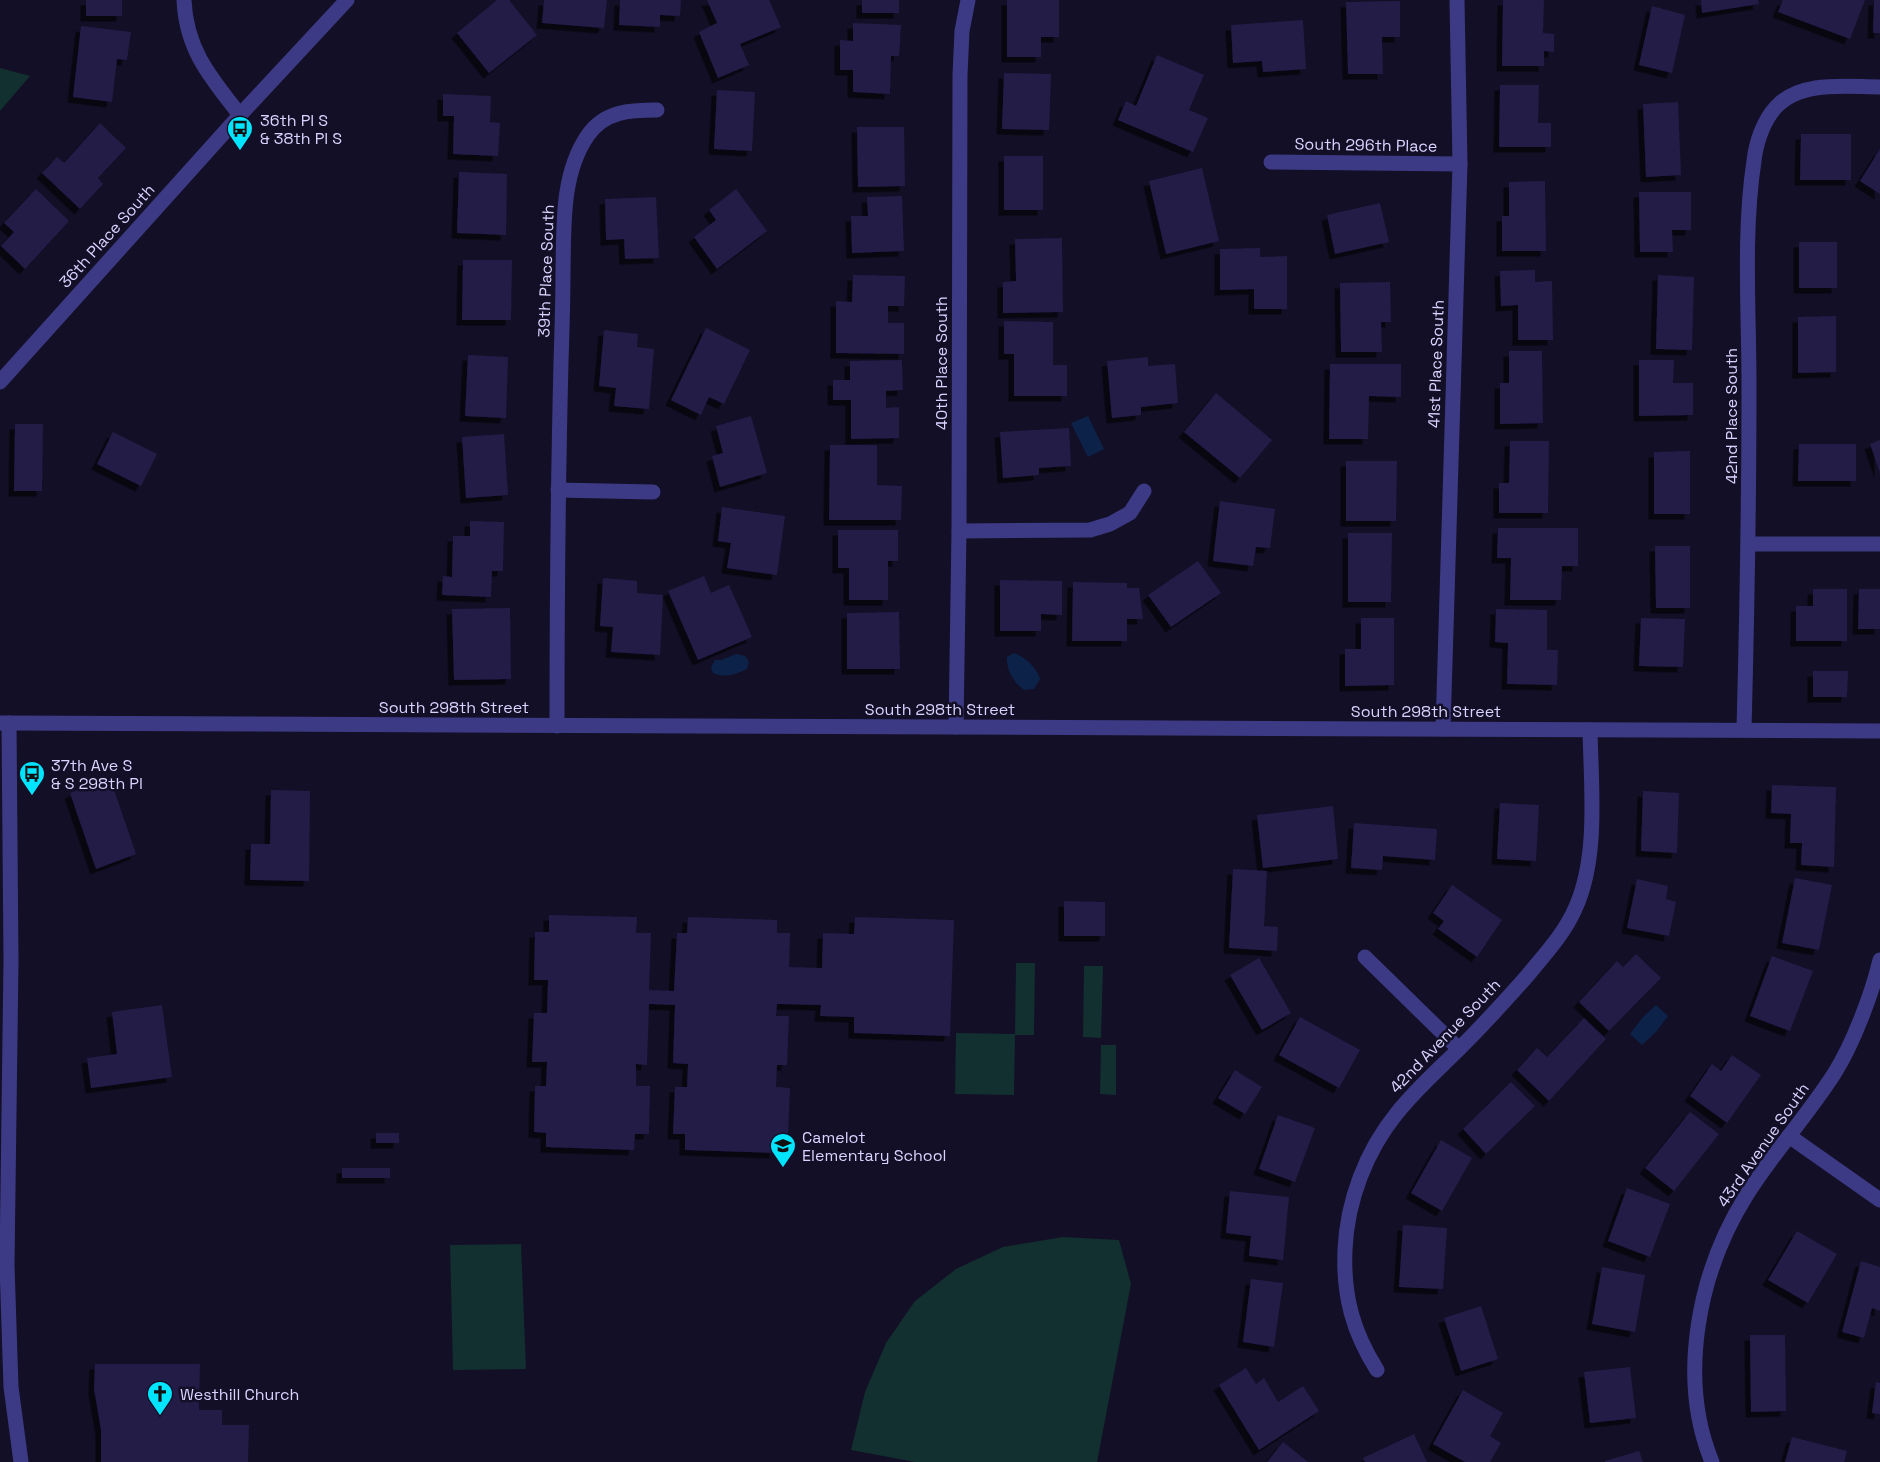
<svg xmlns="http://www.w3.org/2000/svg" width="1880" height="1462" font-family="'Space Grotesk',sans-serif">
<defs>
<filter id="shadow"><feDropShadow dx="-5.5" dy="5.5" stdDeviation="0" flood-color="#0009"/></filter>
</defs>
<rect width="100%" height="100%" fill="#130f26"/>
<g fill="#12302f">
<path d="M0,68L30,76L0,111Z"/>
<path d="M1016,963H1035L1034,1035H1015L1014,1095L955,1094L956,1033L1015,1034Z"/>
<path d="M1084,966H1103L1101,1038L1083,1037Z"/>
<path d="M1101,1045H1116V1095L1100,1094Z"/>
<path d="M1063,1237L1119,1240L1131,1284L1097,1462H915L851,1450L865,1392L886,1343L915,1301L956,1269L1003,1247Z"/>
<path d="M521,1244L526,1369L453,1370L450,1245Z"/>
</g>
<g fill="#0c2248">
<path d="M1088,416L1104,449L1088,457L1071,423Z"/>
<path d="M1014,653C1025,657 1037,668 1040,679L1034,689L1024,690C1014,683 1006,670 1007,657Z"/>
<path d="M736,654L745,656L749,662L747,669C734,675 726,678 713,673L711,667L715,660H721Z"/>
<path d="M1656,1005L1668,1016L1656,1032L1642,1045L1630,1034L1643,1017Z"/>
</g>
<g fill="#241b47" filter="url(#shadow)">
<rect x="86" y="0" width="36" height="16"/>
<path d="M497,0H509L537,35L489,73L457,33Z"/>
<path d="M544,0H607L604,28L542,23Z"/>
<path d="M620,0H681L680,16L660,15V27L619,25Z"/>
<path d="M707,0H769L781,27L740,44L749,65L718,78L699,32L717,23Z"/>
<rect x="862" y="0" width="37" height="13"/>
<path d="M1007,0H1059V37H1041V57H1007Z"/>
<path d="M1503,0H1544L1543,33L1554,34V52L1544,51V66H1502Z"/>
<path d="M1701,0H1758L1759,4L1702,13Z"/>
<path d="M1783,0H1865L1850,39L1778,12Z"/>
<path d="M1874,0H1880V33H1873Z"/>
<path d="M1400,1V37H1382L1383,74H1348L1346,2Z"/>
<path d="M1652,6L1685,15L1672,73L1639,65Z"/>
<path d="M1303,20L1306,69L1263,72L1262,61L1233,63L1231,25Z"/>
<path d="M853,23L901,25L899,56H891L890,94L853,92V70H840V40L853,41Z"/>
<path d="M81,26L131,32L127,60L117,59L112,102L73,97Z"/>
<path d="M1157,55L1204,75L1189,110L1208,118L1193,152L1118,120L1126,101L1136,106Z"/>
<path d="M1004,73L1051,74L1049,130L1002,129Z"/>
<path d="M1500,85H1539L1538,123H1551V147H1499Z"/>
<path d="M717,90L755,92L752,151L714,149Z"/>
<path d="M443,94L491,96L490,122L500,123L498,156L453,154L454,116H443Z"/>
<path d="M1678,102L1681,175L1646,177L1643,104Z"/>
<path d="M100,123L126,148L98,178L103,184L80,209L42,173L57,157L64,163Z"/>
<path d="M857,127H904L905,186L858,187Z"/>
<path d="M1801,134H1851V180H1800Z"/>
<path d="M1880,149V194L1860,181Z"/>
<rect x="1004" y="156" width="39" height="54"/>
<path d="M1202,168L1219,241L1166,254L1149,181Z"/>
<path d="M459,172L507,174L506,235L457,233Z"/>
<path d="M1545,181L1546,251H1502V216H1509V182Z"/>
<path d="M36,189L69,221L25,269L1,246L14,232L4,223Z"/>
<path d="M736,189L767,231L717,269L694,237L716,220L709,210Z"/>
<path d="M1639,192H1691V230H1672L1673,252H1640Z"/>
<path d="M902,196L904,251L852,253L851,216H868L867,197Z"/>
<path d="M656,197L659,258L625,259L624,239L606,240L605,199Z"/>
<path d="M1380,203L1389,242L1335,254L1327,215Z"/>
<path d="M1062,238L1063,312L1003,313V282L1016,281L1015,239Z"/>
<rect x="1799" y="242" width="38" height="46"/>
<path d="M1260,248V257L1287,256V309H1254V289L1220,290V249Z"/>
<path d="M463,260H512L511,320H462Z"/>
<path d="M1535,270V282L1552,281L1553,340H1518V305L1501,306L1500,271Z"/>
<path d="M853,275L905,276L904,306H888V323H904V354L836,353V301L852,302Z"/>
<path d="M1658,275L1694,277L1692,350L1656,349Z"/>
<path d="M1390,282L1391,322H1381L1382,352H1341L1340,283Z"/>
<path d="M1836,316V372L1798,373V317Z"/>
<path d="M1004,321L1053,322V365H1067V396H1014V354H1004Z"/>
<path d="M706,328L750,350L724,404L709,397L701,415L671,400Z"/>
<path d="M604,330L638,334L637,347L654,349L649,409L614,406L616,388L599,386Z"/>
<path d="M1509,351H1542L1543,423L1500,424V383H1509Z"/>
<path d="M468,355L508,357L506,418L465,416Z"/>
<path d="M1148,357V366L1175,364L1178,403L1141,407V415L1112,418L1107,361Z"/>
<path d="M902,360L903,390L886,391V408L899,407V438L851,439V400H833V380H850V361Z"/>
<path d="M1639,360H1674L1673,383H1693V415L1639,416Z"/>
<path d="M1330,364H1401V397L1369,396L1368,439H1329Z"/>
<path d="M1216,393L1272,440L1240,478L1184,432Z"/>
<path d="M751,416L767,473L720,487L712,456L723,453L716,426Z"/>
<path d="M15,424H43L42,491H14Z"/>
<path d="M1069,428L1071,466L1039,468V475L1003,478L1000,432Z"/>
<path d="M113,432L157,454L141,486L97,464Z"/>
<path d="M504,434L508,495L466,498L462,437Z"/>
<path d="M1880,440V473L1870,444Z"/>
<path d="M1510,441H1549L1548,513H1499V483H1509Z"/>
<path d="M1799,444H1856V481H1798Z"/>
<path d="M830,445H877V485L902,486L901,520H829Z"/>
<path d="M1690,451V514H1654V452Z"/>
<path d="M1346,461H1397L1396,521H1346Z"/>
<path d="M1220,501L1275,509L1270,548L1256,547L1253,566L1213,561Z"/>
<path d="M722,507L785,516L777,575L727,568L731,543L718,541Z"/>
<path d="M470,521L504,522L503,571H492L491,597L442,595L443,576L452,577L453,536H470Z"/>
<path d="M1498,528H1578V566H1562L1561,600H1510L1511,558H1497Z"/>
<path d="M838,530H898V561H888V600H849V568H838Z"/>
<path d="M1348,533H1392L1391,602H1348Z"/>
<path d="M1655,546H1690V608H1656Z"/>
<path d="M1198,561L1221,593L1171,627L1148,595Z"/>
<path d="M704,576L711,593L729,585L752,637L698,660L668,591Z"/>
<path d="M603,578L637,581V593L663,595L660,655L611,652L613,627L600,626Z"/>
<path d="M1000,580L1062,581V615L1041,614V631H1000Z"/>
<path d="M1073,582L1127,583V588H1139L1143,619H1127V641H1072Z"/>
<path d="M1813,589H1847V641H1796V606H1813Z"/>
<path d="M1859,589H1880V629H1858Z"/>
<path d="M510,608L511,679L454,680L452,609Z"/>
<path d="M1496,609L1547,610V650H1558L1557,685L1507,684L1508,643L1495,642Z"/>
<path d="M899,612L900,669H847V613Z"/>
<path d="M1361,618H1394V685L1345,686V649H1361Z"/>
<path d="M1641,618L1685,619L1683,667L1639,666Z"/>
<path d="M1813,671H1848L1847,697H1813Z"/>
<path d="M110,778L136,854L96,869L70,793Z"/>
<path d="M1772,785L1836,787L1834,867L1801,865L1802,843H1790L1791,814L1771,813Z"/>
<path d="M271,790L310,791L309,881L250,880L251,844H270Z"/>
<path d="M1643,791L1679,793L1677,853L1641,851Z"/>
<path d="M1500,803L1539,805L1536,861L1497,859Z"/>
<path d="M1333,806L1338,859L1263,868L1257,815Z"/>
<path d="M1354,823L1437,829L1435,860L1383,856L1382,870L1351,868Z"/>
<path d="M1233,869L1267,871L1264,926L1278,927L1277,951L1229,948Z"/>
<path d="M1795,878L1832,885L1819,950L1782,943Z"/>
<path d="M1637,879L1668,886L1666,899L1676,902L1669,936L1627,928Z"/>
<path d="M1452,885L1502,920L1477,957L1438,929L1444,921L1433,913Z"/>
<path d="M1064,901L1105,902V936H1064Z"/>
<path d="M549,915L637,917L636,933H651L649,990L674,991L677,933H687L688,917L777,920V933H790L789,967L822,968L823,933L854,934L855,917L954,920L950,1036L854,1033V1017L820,1016L821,1005L777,1004L776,1016H789L787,1065H777L776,1087L790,1088L788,1136H776L775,1153L685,1150V1134H673L675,1087H687L688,1064L673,1063L675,1005L649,1004L647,1065L636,1064V1086H650L649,1134H635L634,1150L546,1147V1133L534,1132L535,1086H546L547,1062H532L534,1013H547L548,980H534L535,932H549Z"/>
<path d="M1636,954L1661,978L1609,1031L1579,1002L1617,961L1623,967Z"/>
<path d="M1772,956L1813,971L1790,1031L1750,1016Z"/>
<path d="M1259,958L1291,1013L1262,1030L1230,975Z"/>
<path d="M162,1005L172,1077L91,1088L87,1058L117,1054L112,1012Z"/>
<path d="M1300,1017L1360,1050L1339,1088L1279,1055Z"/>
<path d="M1584,1018L1606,1039L1549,1101L1517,1070L1537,1048L1547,1057Z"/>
<path d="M1732,1055L1761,1075L1727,1123L1690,1096L1712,1064L1721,1071Z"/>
<path d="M1235,1070L1262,1087L1245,1114L1218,1098Z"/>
<path d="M1511,1082L1535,1106L1486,1154L1463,1129Z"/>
<path d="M1690,1112L1719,1134L1674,1191L1645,1168Z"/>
<path d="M1278,1115L1315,1128L1295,1182L1259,1169Z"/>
<rect x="376" y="1133" width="23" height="10"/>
<path d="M1441,1140L1472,1158L1442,1211L1411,1193Z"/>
<rect x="342" y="1168" width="48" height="10"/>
<path d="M1627,1188L1670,1204L1650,1257L1608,1241Z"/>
<path d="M1230,1191L1289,1197L1283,1260L1249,1256L1251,1236L1226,1233Z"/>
<path d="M1403,1225L1447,1228L1443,1289L1399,1287Z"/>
<path d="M1797,1231L1837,1254L1808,1303L1768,1280Z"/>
<path d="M1861,1261L1880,1267V1311L1872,1308L1864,1338L1842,1332Z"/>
<path d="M1602,1267L1645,1275L1635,1332L1592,1324Z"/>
<path d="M1251,1279L1283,1283L1274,1347L1243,1342Z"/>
<path d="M1481,1306L1498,1359L1461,1371L1444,1318Z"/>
<path d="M1750,1335H1785L1786,1411L1751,1412Z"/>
<path d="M95,1364H200L199,1410H222V1425H249L248,1462H101V1430L94,1389Z"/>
<path d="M1630,1367L1636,1418L1590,1423L1584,1372Z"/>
<path d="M1246,1368L1256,1384L1264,1378L1278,1402L1303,1386L1319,1411L1259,1450L1219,1385Z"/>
<path d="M1876,1382L1880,1383V1414L1872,1413Z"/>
<path d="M1463,1390L1503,1413L1490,1436L1501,1443L1490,1462H1465L1433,1444Z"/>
<path d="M1414,1434L1427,1462H1365L1363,1458Z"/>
<path d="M1792,1437L1847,1451L1844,1462H1785Z"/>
<path d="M1283,1442L1308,1462H1267Z"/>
<path d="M1639,1451L1643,1462H1605V1461Z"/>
</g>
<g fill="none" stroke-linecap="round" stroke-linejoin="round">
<g stroke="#3d3a85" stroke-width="15">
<path d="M184,0C186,50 211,78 240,115"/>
<path d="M1271,162L1460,164"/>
<path d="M0,382L240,115L347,0"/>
<path d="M558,490L653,492"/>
<path d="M959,531L1090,530L1110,524L1130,513L1144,491"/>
<path d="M1749,544H1880"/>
<path d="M9,723L11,960L7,1265L11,1387L21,1462"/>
<path d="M557,726C557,604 558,483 561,362C562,332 563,302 563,272C564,226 561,174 588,135C605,111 630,110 657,110"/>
<path d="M956,727L959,531L960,75L962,31L968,0"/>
<path d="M1443,729L1460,164L1457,0"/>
<path d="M1744,730C1747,615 1749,500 1749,384C1749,313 1743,232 1754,161C1756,143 1763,121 1776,107C1801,80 1847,87 1880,87"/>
<path d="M1365,957L1459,1049"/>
<path d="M1789,1136L1880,1200"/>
<path d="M1377,1370C1353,1332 1343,1296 1345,1250C1347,1201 1366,1151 1397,1113C1416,1089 1439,1069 1460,1048C1484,1024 1506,1000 1528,975C1545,954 1564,934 1575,909C1599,857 1591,786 1590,730"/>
<path d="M1712,1462C1677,1377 1699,1271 1746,1196C1773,1153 1807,1116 1834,1074C1853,1044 1872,994 1880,960"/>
</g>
<path stroke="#3d3a85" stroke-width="15" d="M0,723L1880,731"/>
</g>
<defs>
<symbol id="bus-pin" viewBox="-11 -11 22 30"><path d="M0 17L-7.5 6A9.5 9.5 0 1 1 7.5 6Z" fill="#00e5ff" stroke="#130f26"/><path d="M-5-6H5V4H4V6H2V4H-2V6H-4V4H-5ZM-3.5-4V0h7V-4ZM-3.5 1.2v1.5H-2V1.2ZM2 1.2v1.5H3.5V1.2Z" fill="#111"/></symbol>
<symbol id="school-pin" viewBox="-11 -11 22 30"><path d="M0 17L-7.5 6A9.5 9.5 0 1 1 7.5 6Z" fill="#00e5ff" stroke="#130f26"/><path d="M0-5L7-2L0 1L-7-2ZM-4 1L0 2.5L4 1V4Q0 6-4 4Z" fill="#111"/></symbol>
<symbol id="church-pin" viewBox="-11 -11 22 30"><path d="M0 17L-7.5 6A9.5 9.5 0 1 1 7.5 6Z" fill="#00e5ff" stroke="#130f26"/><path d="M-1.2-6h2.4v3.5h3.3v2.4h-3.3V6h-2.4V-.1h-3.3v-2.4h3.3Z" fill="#111"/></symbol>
</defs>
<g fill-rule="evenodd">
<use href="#bus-pin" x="225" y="114" width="30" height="40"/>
<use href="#bus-pin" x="17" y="759" width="30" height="40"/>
<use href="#school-pin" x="768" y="1131" width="30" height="40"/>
<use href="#church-pin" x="145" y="1379" width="30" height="40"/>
</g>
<g text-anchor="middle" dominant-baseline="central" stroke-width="5" stroke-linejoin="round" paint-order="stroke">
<g font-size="16" fill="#d9d4ff" stroke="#130f26" text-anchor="start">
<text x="260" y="120">36th Pl S<tspan x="260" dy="18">&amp; 38th Pl S</tspan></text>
<text x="51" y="765">37th Ave S<tspan x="51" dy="18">&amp; S 298th Pl</tspan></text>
<text x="802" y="1137">Camelot<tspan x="802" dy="18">Elementary School</tspan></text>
<text x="180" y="1394">Westhill Church</text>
</g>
<g font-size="16" fill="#d9d4ff" stroke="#130f26">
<text transform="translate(1366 145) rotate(1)">South 296th Place</text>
<text transform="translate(107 236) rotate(-48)">36th Place South</text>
<text transform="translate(546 271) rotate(-88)">39th Place South</text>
<text transform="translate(941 363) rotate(-90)">40th Place South</text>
<text transform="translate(1436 364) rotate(-88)">41st Place South</text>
<text transform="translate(1731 416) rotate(-90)">42nd Place South</text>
<text x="454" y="707">South 298th Street</text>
<text x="940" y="709">South 298th Street</text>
<text x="1426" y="711">South 298th Street</text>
<text transform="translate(1445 1036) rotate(-46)">42nd Avenue South</text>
<text transform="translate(1763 1145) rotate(-55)">43rd Avenue South</text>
</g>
</g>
</svg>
